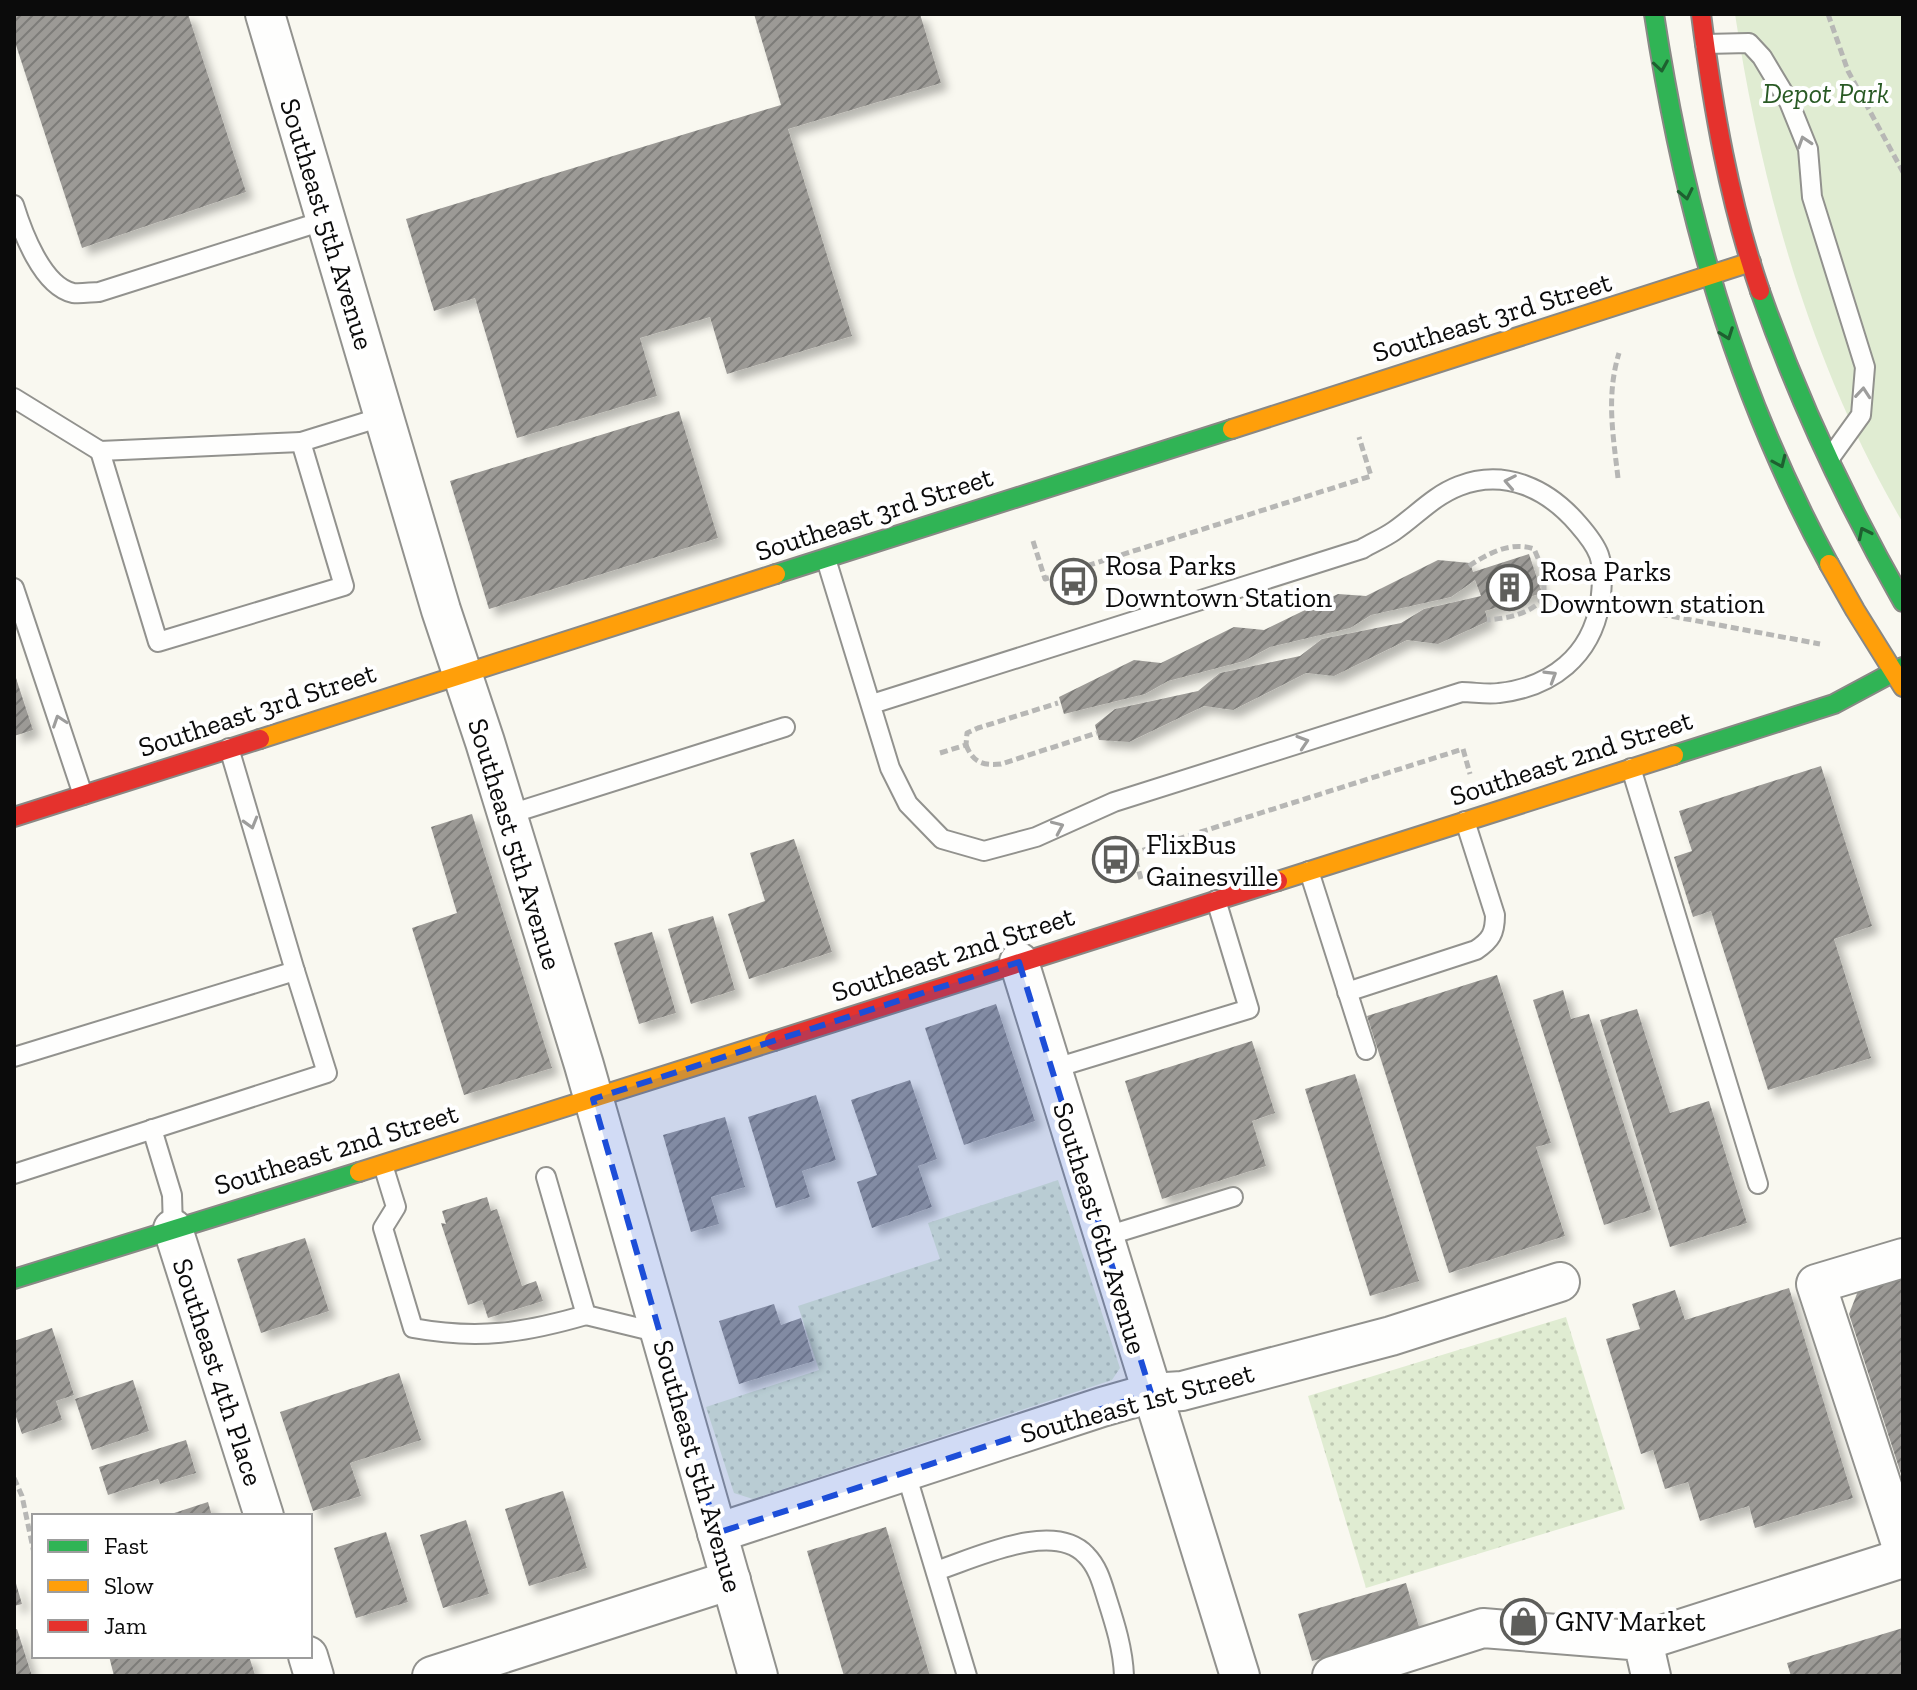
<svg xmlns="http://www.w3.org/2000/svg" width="1917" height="1690" font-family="'Zilla Slab',serif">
<defs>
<pattern id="grass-dots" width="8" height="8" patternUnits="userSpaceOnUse" patternTransform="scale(2)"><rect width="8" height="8" fill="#e0ecd2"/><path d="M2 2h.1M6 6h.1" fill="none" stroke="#bfc9b3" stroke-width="1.8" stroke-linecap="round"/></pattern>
<pattern id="building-hatch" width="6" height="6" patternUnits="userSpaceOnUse" patternTransform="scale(2)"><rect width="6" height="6" fill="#9c9a96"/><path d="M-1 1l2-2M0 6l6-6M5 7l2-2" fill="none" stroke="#7d7c79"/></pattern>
<filter id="shadow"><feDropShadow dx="7" dy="7" stdDeviation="4" flood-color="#0004"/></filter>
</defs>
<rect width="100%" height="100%" fill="#f9f8f0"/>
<g fill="url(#grass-dots)">
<path d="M1058,1180L1120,1368L1112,1380L753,1499L734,1493L706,1407L819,1370L798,1306L940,1259L928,1223Z"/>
<path d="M1566,1317L1625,1509L1366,1588L1308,1396Z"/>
</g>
<path fill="#e0ecd2" d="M1735,14H1903V523C1812,368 1762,191 1735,14Z"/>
<g fill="url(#building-hatch)" filter="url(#shadow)">
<path d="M14,14H188L246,192L82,248L14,39Z"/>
<path d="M754,14H920L941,83L788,129L852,336L727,374L710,317L640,338L657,396L517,438L475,298L434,311L406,219L781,105Z"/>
<path d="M679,411L718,538L489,609L450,481Z"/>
<path d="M1529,554L1542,593L1485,611L1488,621L1438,644L1407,640L1334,676L1306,673L1233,710L1204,706L1129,742L1099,740L1095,725L1115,709L1198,691L1220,673L1300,656L1322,639L1401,623L1424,609L1481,596L1475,580L1451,597L1371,615L1350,628L1270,647L1244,661L1168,681L1145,694L1064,714L1059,697L1134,660L1161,663L1234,627L1264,630L1338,594L1366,596L1438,560L1470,563L1473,572Z"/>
<path d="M14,672L33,730L14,736Z"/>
<path d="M1821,766L1872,926L1834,939L1871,1058L1768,1090L1711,911L1693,917L1674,857L1692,851L1679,811Z"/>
<path d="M472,814L552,1068L464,1095L412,928L457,913L431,827Z"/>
<path d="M794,839L832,952L749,979L728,914L765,901L750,853Z"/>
<path d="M713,916L735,990L691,1004L668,929Z"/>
<path d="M652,932L676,1013L639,1024L614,943Z"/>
<path d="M1497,975L1551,1143L1536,1147L1565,1236L1449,1273L1367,1016Z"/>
<path d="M1563,990L1571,1019L1589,1014L1651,1210L1604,1225L1533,1000Z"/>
<path d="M996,1004L1035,1121L964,1145L925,1028Z"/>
<path d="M1637,1009L1670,1113L1709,1101L1747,1223L1670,1247L1600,1020Z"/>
<path d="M1252,1041L1275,1113L1252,1121L1266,1166L1162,1199L1125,1081Z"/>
<path d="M1355,1074L1419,1281L1370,1296L1305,1089Z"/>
<path d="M910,1080L937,1159L918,1166L932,1207L872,1228L857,1182L877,1175L851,1100Z"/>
<path d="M816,1095L836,1160L802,1171L810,1197L776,1208L748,1117Z"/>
<path d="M725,1117L745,1187L711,1197L719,1224L691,1232L663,1135Z"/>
<path d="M487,1197L491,1211L497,1209L522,1286L536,1281L543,1301L488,1318L482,1300L468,1305L441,1223L446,1224L442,1211Z"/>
<path d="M305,1238L329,1311L261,1333L237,1259Z"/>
<path d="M1903,1272V1477H1902L1849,1314L1860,1286Z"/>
<path d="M1789,1288L1853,1498L1755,1528L1749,1506L1700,1521L1688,1482L1665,1489L1653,1450L1641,1454L1606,1339L1640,1329L1632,1304L1675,1290L1685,1320Z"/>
<path d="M774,1304L781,1325L801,1318L814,1361L739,1384L719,1321Z"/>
<path d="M52,1328L74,1395L56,1401L62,1420L22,1434L14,1411V1341Z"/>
<path d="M399,1373L421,1440L350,1463L361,1496L313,1511L280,1412Z"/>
<path d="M133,1380L149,1431L92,1450L75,1399Z"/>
<path d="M186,1440L196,1473L160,1484L158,1479L108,1495L99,1467Z"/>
<path d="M563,1491L587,1568L529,1586L505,1509Z"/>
<path d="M208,1502L212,1516H168V1515Z"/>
<path d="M466,1520L489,1594L443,1608L420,1535Z"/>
<path d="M886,1527L930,1676H844L807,1551Z"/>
<path d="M386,1532L408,1602L356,1618L334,1548Z"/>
<path d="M15,1580L22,1604L14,1606V1581Z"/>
<path d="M1406,1583L1420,1630L1312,1661L1298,1614Z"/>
<path d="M1903,1628V1676H1791L1787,1663Z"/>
<path d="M17,1629L32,1676H14V1630Z"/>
<path d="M109,1656H249L255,1675L114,1676Z"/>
</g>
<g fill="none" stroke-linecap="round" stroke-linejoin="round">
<defs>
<g id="lane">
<path d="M1705,44L1749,43L1762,57L1789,102L1808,149L1812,197L1865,367L1861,415L1830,458"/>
<path d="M14,205C22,231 42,286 73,293C81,294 92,292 99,292L326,220"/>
<path d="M14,398L100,451L301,442"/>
<path d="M100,451L158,642L344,586L301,442L385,416"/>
<path d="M826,559L890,768L908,804L942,839L984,851L1036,837L1114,802L1462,692C1474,692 1487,695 1499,693C1552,687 1591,656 1600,603C1602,588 1604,569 1599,555C1595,544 1585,532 1578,524C1548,489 1505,468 1459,486C1433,496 1416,516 1394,531C1384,538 1372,543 1362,549L872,704"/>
<path d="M14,588L83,795"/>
<path d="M229,748L295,971"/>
<path d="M1631,768L1758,1184"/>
<path d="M507,815L785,727"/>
<path d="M1309,871L1366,1050"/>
<path d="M1347,992L1476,950C1491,940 1495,933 1495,915L1465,821"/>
<path d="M14,1057L295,971L327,1073L14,1174"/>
<path d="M1052,1069L1249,1009L1216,900"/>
<path d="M152,1129L172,1195L173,1229"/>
<path d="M383,1165L396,1207L383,1228L413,1328C478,1340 524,1333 586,1315"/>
<path d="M546,1177L586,1315L660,1333"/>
<path d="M1103,1237L1233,1197"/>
<path d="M905,1470L967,1676"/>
<path d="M936,1571C976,1558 1053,1520 1086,1555C1098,1567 1102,1583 1107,1599C1115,1624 1123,1649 1124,1676"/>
</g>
<g id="street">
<path d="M265,14L441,610L485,742L584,1065L758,1676"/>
<path d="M1019,962L1240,1676"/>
<path d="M173,1229L264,1516"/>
<path d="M1903,1258L1816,1284L1903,1550"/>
<path d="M717,1533L1102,1407L1151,1393L1182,1391L1391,1336L1560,1282"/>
<path d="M1643,1641L1903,1558"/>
<path d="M308,1656L314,1676"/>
<path d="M432,1676L731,1580"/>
<path d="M1332,1676L1483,1628L1643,1641L1651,1676"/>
</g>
<g id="fast">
<path d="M1654,14C1684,210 1734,389 1829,564"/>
<path d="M1760,291C1798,400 1846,502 1903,602"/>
<path d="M776,574L1232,429"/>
<path d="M1674,755L1834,704L1903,667"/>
<path d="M14,1279L359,1172"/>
</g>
<g id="slow">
<path d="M1232,429L1751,262"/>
<path d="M1829,564L1855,610L1903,687"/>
<path d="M260,739L776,574"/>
<path d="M1278,881L1674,755"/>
<path d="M359,1172L774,1041"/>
</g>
<g id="jam">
<path d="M1701,14C1713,108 1729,201 1760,291"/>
<path d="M14,817L260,739"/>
<path d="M774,1041L1278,881"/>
</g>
</defs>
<use href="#lane" stroke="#92928e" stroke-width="22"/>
<use href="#street" stroke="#92928e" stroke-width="42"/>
<use href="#fast" stroke="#898885" stroke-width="22"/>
<use href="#slow" stroke="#898885" stroke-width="22"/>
<use href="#jam" stroke="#898885" stroke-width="22"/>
<g stroke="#b7b7b5" stroke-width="5" stroke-dasharray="8 4" stroke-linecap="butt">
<path d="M1828,14L1848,71L1903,172"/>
<path d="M1618,478C1613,434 1606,396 1619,353"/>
<path d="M1033,541L1045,579L1371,476L1359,437"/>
<path d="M1469,566C1488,553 1512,541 1534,549L1544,572V598C1528,615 1508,618 1487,620"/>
<path d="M1660,614L1820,644"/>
<path d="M966,745C973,762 982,766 1001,764L1097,733"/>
<path d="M940,753L966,745L967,733L978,728L1058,703"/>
<path d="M1141,879L1134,853L1463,749L1470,774"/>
<path d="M14,1478L22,1496L34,1553"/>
</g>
<use href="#lane" stroke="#fefefd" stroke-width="18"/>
<use href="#street" stroke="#fefefd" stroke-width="38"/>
<use href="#fast" stroke="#30b455" stroke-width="18"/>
<use href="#slow" stroke="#ff9f0a" stroke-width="18"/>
<use href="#jam" stroke="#e5322d" stroke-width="18"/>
</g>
<defs><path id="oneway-chevron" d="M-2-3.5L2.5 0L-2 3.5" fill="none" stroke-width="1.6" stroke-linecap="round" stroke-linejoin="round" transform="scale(2)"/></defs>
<g stroke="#1e6030">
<use href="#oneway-chevron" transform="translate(1661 66) rotate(81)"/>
<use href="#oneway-chevron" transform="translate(1686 194) rotate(78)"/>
<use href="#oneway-chevron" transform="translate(1727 334) rotate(70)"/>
<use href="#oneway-chevron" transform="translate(1780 462) rotate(66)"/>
<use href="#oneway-chevron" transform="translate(1864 533) rotate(-116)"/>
</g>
<g stroke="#9d9d9c">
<use href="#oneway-chevron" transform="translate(1804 142) rotate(-108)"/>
<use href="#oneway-chevron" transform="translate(1863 393) rotate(-85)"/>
<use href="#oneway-chevron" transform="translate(1510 482) rotate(-169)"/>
<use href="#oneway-chevron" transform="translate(1551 676) rotate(-32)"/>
<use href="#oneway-chevron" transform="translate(59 721) rotate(-109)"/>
<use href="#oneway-chevron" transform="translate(1303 742) rotate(-18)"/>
<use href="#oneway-chevron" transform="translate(251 823) rotate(74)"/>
<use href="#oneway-chevron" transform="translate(1058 827) rotate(-24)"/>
</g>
<path fill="#1d4ed8" fill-opacity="0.2" stroke="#1d4ed8" stroke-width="6" stroke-dasharray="16 10" stroke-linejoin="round" d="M1019,962L1151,1393L717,1533L593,1099Z"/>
<defs>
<symbol id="bus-ring" viewBox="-11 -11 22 22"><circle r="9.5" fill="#fff" stroke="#5e5e5b" stroke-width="1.5"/><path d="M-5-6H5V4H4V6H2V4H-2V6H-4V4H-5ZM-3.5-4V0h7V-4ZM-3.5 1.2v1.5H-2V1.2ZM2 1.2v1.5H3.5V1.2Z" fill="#5e5e5b"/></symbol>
<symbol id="building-ring" viewBox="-11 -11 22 22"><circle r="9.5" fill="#fff" stroke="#5e5e5b" stroke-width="1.5"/><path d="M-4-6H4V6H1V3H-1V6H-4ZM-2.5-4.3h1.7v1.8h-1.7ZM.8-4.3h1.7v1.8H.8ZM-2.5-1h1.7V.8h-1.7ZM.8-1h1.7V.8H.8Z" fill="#5e5e5b"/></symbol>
<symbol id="shop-ring" viewBox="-11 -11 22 22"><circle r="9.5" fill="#fff" stroke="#5e5e5b" stroke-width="1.5"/><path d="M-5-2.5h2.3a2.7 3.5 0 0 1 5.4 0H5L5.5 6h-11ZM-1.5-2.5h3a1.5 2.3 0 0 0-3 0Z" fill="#5e5e5b"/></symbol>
</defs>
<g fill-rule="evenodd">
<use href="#bus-ring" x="1048" y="556" width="51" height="51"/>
<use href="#building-ring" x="1484" y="562" width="51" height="51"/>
<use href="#bus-ring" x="1090" y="834" width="51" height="51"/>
<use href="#shop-ring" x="1498" y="1596" width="51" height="51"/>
</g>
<g text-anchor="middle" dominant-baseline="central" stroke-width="8" stroke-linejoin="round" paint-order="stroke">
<g font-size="28" font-style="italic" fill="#295a24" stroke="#fff">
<text x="1826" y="93">Depot Park</text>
</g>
<g font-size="28" fill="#0b0b0b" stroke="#fff">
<text transform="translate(327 224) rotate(73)">Southeast 5th Avenue</text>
<text transform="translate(1492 317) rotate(-17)">Southeast 3rd Street</text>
<text transform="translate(874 514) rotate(-18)">Southeast 3rd Street</text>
<text transform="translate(257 710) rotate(-18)">Southeast 3rd Street</text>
<text transform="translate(1571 758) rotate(-18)">Southeast 2nd Street</text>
<text transform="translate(515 844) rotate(73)">Southeast 5th Avenue</text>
<text transform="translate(953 954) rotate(-18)">Southeast 2nd Street</text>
<text transform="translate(336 1149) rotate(-17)">Southeast 2nd Street</text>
<text transform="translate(1100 1228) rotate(73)">Southeast 6th Avenue</text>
<text transform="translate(218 1372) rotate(72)">Southeast 4th Place</text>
<text transform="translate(1137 1403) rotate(-15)">Southeast 1st Street</text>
<text transform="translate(698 1466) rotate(74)">Southeast 5th Avenue</text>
</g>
<g font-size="28" fill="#0b0b0b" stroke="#fff" text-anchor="start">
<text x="1105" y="565">Rosa Parks<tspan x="1105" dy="32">Downtown Station</tspan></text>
<text x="1540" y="571">Rosa Parks<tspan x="1540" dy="32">Downtown station</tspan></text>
<text x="1146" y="844">FlixBus<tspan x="1146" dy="32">Gainesville</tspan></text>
<text x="1555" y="1621">GNV Market</text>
</g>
</g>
<rect width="1917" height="1690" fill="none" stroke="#0b0b0b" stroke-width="32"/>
<rect x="32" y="1514" width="280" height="144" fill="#ffffff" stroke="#9d9d9d" stroke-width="2"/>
<rect x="48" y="1540" width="40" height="12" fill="#30b455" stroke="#9d9d9d" stroke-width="2"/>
<text x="104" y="1554" font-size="24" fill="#0b0b0b">Fast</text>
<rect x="48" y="1580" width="40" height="12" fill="#ff9f0a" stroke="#9d9d9d" stroke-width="2"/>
<text x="104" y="1594" font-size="24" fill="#0b0b0b">Slow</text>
<rect x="48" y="1620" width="40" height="12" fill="#e5322d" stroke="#9d9d9d" stroke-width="2"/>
<text x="104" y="1634" font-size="24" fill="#0b0b0b">Jam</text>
</svg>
